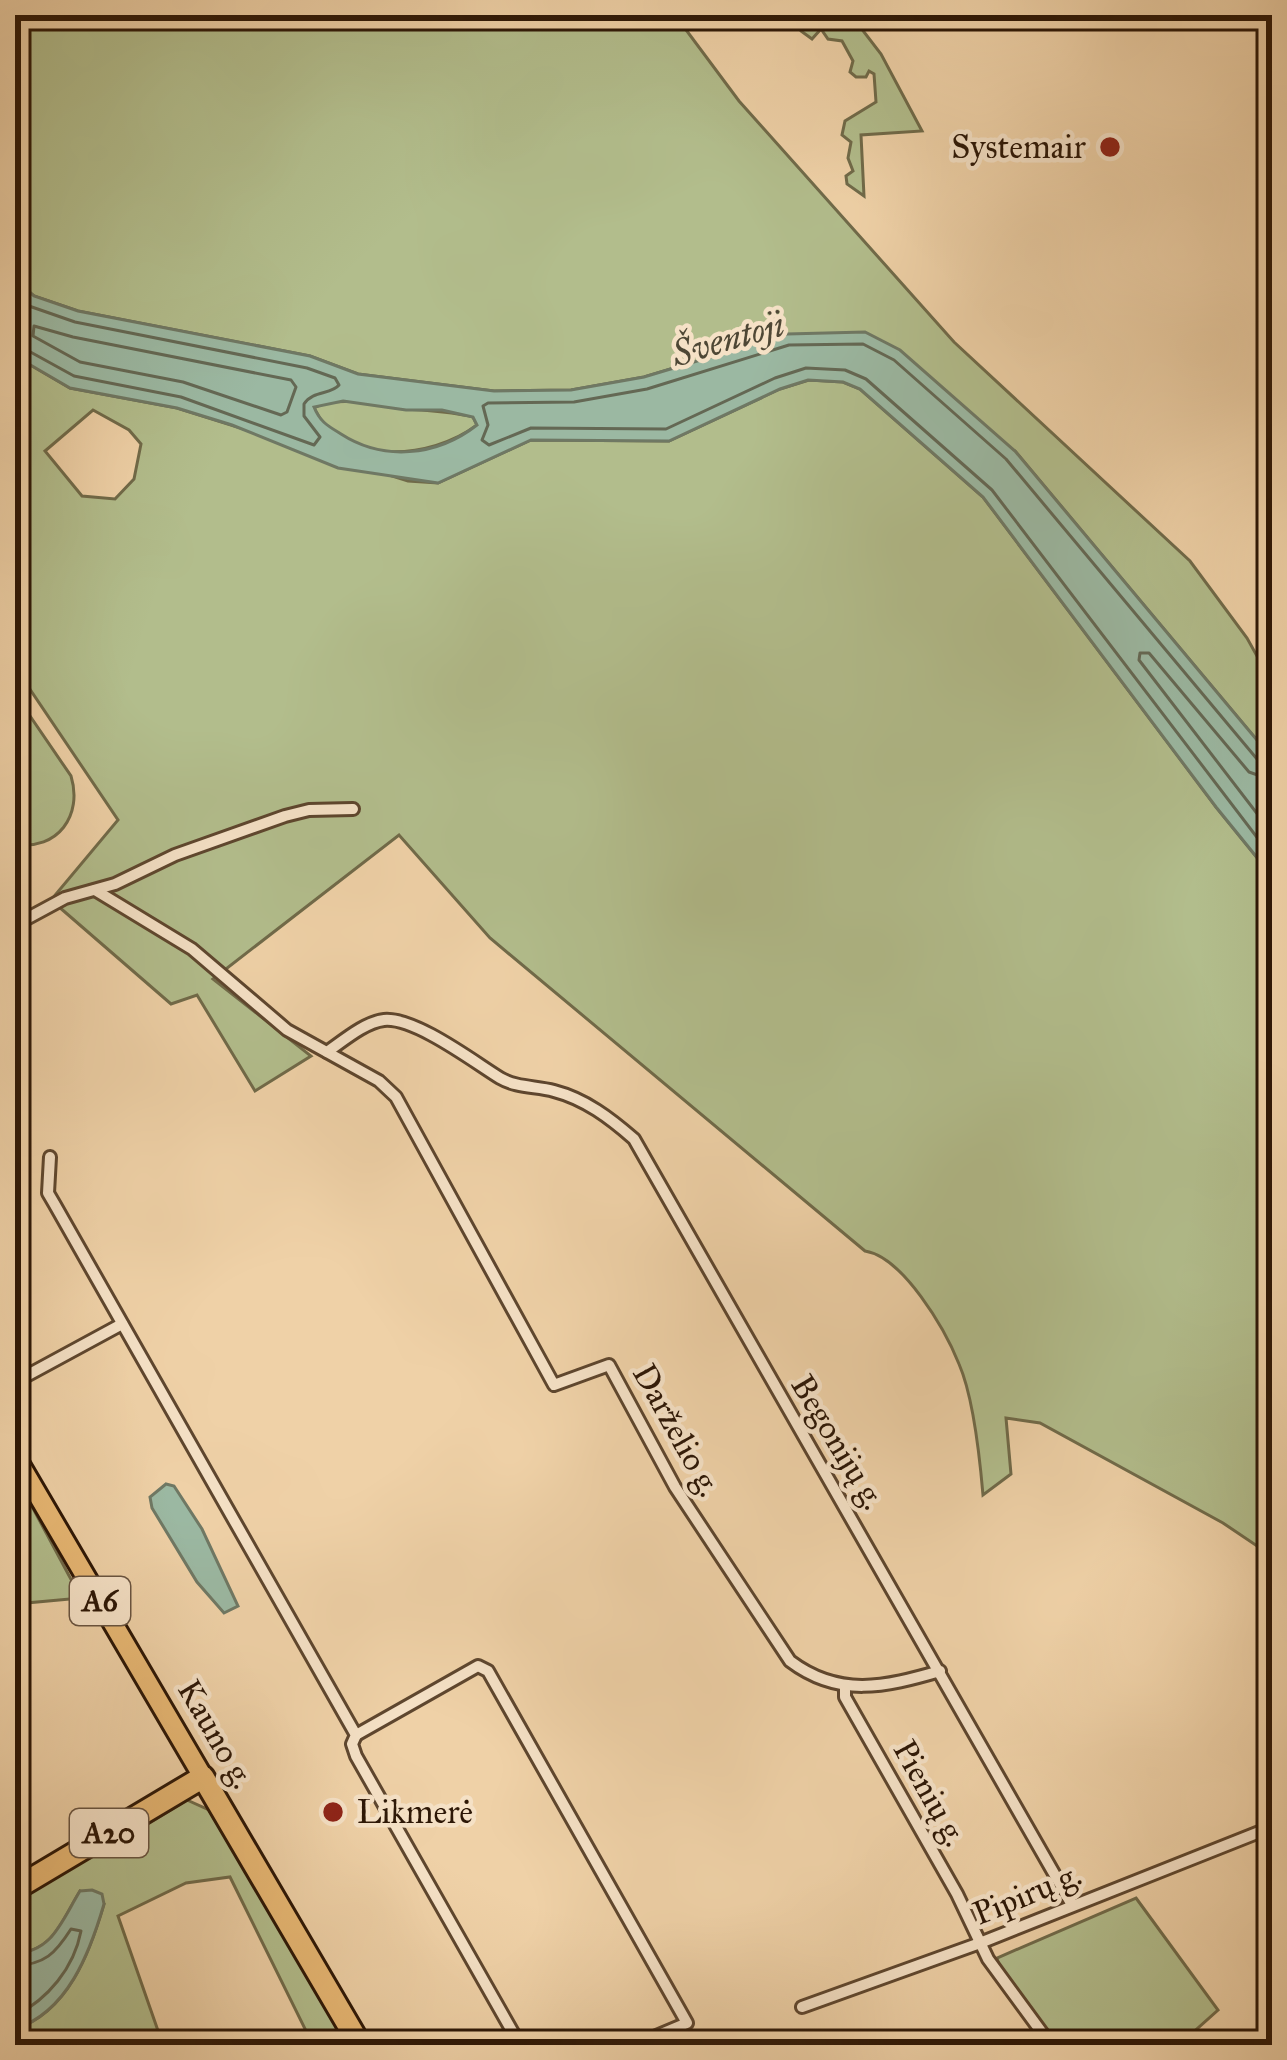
<svg xmlns="http://www.w3.org/2000/svg" width="1287" height="2060" font-family="'IM FELL Great Primer',serif">
<rect width="100%" height="100%" fill="#efd1a7"/>
<filter id="stains"><feTurbulence type="fractalNoise" baseFrequency=".00167" numOctaves="4"/><feColorMatrix values="0 0 0 0 .2 0 0 0 0 .09 0 0 0 0 .02 0 0 0 .5 -.17"/></filter>
<radialGradient id="worn" r=".72"><stop offset=".6" stop-color="#630" stop-opacity="0"/><stop offset="1" stop-color="#630" stop-opacity=".3"/></radialGradient>
<g fill="#b2bd8c" stroke="#706a49" stroke-width="3" fill-rule="evenodd">
<path d="M15,15H675L739,101L954,342L1190,561L1247,638L1272,683V758L1015,451L787,334L644,377L571,390L494,391L358,374L310,356L78,311L34,296L15,280Z"/>
<path d="M801,15H851L881,54L922,131L861,135L864,196L847,184L846,176L853,171L848,158L851,142L842,135L845,121L876,102L874,74L869,71L866,77H856L850,72L853,61L842,41L828,39L821,29L812,39L801,31Z"/>
<path d="M15,356L70,388L177,408L408,481L438,483L531,440L669,441L780,389L809,380L843,382L860,389L983,497L1216,807L1272,876V1556L1223,1523L1040,1423L1006,1418L1011,1474L983,1495C980,1460 973,1396 959,1364C945,1329 903,1257 865,1251L490,938L399,835L213,979L311,1056L255,1091L197,995L171,1004L51,900L118,820L15,667ZM93,410L129,430L141,444L134,479L115,499L82,496L45,451Z"/>
<path d="M363,401C399,412 436,408 473,417L477,425C431,460 342,467 314,408L327,402Z"/>
<path d="M15,694L71,776C83,815 58,851 15,844Z"/>
<path d="M15,1497L28,1499L81,1598L15,1604Z"/>
<path d="M187,1800L209,1810L349,2045H313L230,1877L186,1883L118,1916L163,2045H15V2029C68,2012 90,1952 104,1904L80,1891C61,1922 55,1949 17,1954L15,1898L118,1835L141,1828Z"/>
<path d="M1136,1898L1218,2010L1179,2045H1056L1000,1970L997,1958Z"/>
</g>
<g fill="#9bb8a2" stroke="#6f7864" stroke-width="3" fill-rule="evenodd">
<path d="M15,280L34,296L78,311L310,356L358,374L494,391L571,390L644,377L787,334L865,332L900,350L1015,451L1272,758V876L1216,807L983,497L860,389L843,382L808,380L780,389L669,441L531,440L438,483L338,468L232,425L177,408L70,388L15,356ZM343,401L406,410H442L473,417L477,425C436,457 383,461 341,434C328,426 320,422 314,407Z"/>
<path d="M166,1484L174,1486L202,1529L238,1606L224,1613L197,1582L152,1508L150,1497Z"/>
<path d="M92,1890L102,1894L104,1904C90,1952 68,2012 15,2029V1953C52,1953 62,1920 80,1891Z"/>
</g>
<g fill="none" stroke-linecap="round" stroke-linejoin="round">
<g stroke="#646854" stroke-width="3">
<path d="M15,295L29,306L75,322L307,368L335,378L339,385C331,395 313,390 304,404V416L320,437L314,445L181,397L74,376L25,349L15,347"/>
<path d="M34,326L73,337L291,380L296,387L287,412L281,415L183,382L80,362L33,336Z"/>
<path d="M1272,764L1257,759L1006,459L894,360L863,344L789,345L647,389L574,402L488,403L483,406L488,425L482,440L489,445L531,428L666,429L775,378L806,368L845,370L866,379L992,490L1272,857"/>
<path d="M1272,780L1249,772L1149,653H1140L1139,660L1272,833"/>
<path d="M15,1966C45,1964 55,1954 71,1929L81,1931C74,1968 48,1999 15,2016"/>
</g>
<defs>
<g id="street">
<path d="M95,890L192,949L287,1030L379,1081L396,1097L554,1385L609,1365L675,1487L790,1661C839,1698 885,1687 940,1671"/>
<path d="M15,925L65,898L115,884L175,855L285,816L309,810L353,809"/>
<path d="M327,1052C343,1041 365,1022 384,1020C415,1017 474,1062 500,1078C517,1088 536,1086 554,1091C585,1099 610,1118 634,1139L1072,1905"/>
<path d="M50,1157L48,1193L55,1205L356,1735L352,1744L356,1756L520,2045"/>
<path d="M15,1382L122,1324"/>
<path d="M845,1688V1697L957,1894L988,1959L1051,2045"/>
<path d="M356,1735L478,1666L488,1671L687,2023L635,2045"/>
<path d="M802,2007L980,1943L1272,1827"/>
</g>
<path id="primary" d="M15,1456L203,1777"/>
<path id="highway" d="M15,1889L203,1777L360,2045"/>
</defs>
<use href="#street" stroke="#5e462e" stroke-width="16"/>
<use href="#primary" stroke="#2d1706" stroke-width="24"/>
<use href="#highway" stroke="#2d1706" stroke-width="27"/>
<use href="#street" stroke="#f5e1c6" stroke-width="10"/>
<use href="#primary" stroke="#e8b874" stroke-width="18"/>
<use href="#highway" stroke="#e8b874" stroke-width="21"/>
</g>
<g fill="#8f2418" stroke="#f5e1c6" stroke-width="4.5">
<circle cx="1110" cy="147" r="12"/>
<circle cx="333" cy="1812" r="12"/>
</g>
<g text-anchor="middle" dominant-baseline="central" stroke-width="9" stroke-linejoin="round" paint-order="stroke">
<g fill="#f5e1c6" stroke="#695440" stroke-width="3">
<rect x="70" y="1577" width="60" height="48" rx="9"/>
<rect x="70" y="1809" width="78" height="48" rx="9"/>
</g>
<g font-size="30" font-weight="bold" fill="#2d1706">
<text x="100" y="1601">A6</text>
<text x="109" y="1833">A20</text>
</g>
<g font-size="33" fill="#2d1706" stroke="#f5e1c6" text-anchor="end">
<text x="1086" y="147">Systemair</text>
<text x="357" y="1812" text-anchor="start">Likmerė</text>
</g>
<g font-size="33" fill="#2d1706" stroke="#f5e1c6">
<text transform="translate(677 1430) rotate(61)">Darželio g.</text>
<text transform="translate(838 1442) rotate(59)">Begonijų g.</text>
<text transform="translate(216 1734) rotate(60)">Kauno g.</text>
<text transform="translate(930 1793) rotate(61)">Pienių g.</text>
<text transform="translate(1027 1894) rotate(-22)">Pipirų g.</text>
</g>
<g font-size="36" font-style="italic" fill="#4e4735" stroke="#f5e1c6">
<text transform="translate(728 339) rotate(-16)">Šventoji</text>
</g>
</g>
<rect width="1287" height="2060" fill="none" stroke="#efd1a7" stroke-width="60"/>
<rect x="18" y="18" width="1251" height="2024" fill="none" stroke="#2d1706" stroke-width="6"/>
<rect x="30" y="30" width="1227" height="2000" fill="none" stroke="#2d1706" stroke-width="3"/>
<rect width="100%" height="100%" filter="url(#stains)"/>
<rect width="100%" height="100%" fill="url(#worn)"/>
</svg>
